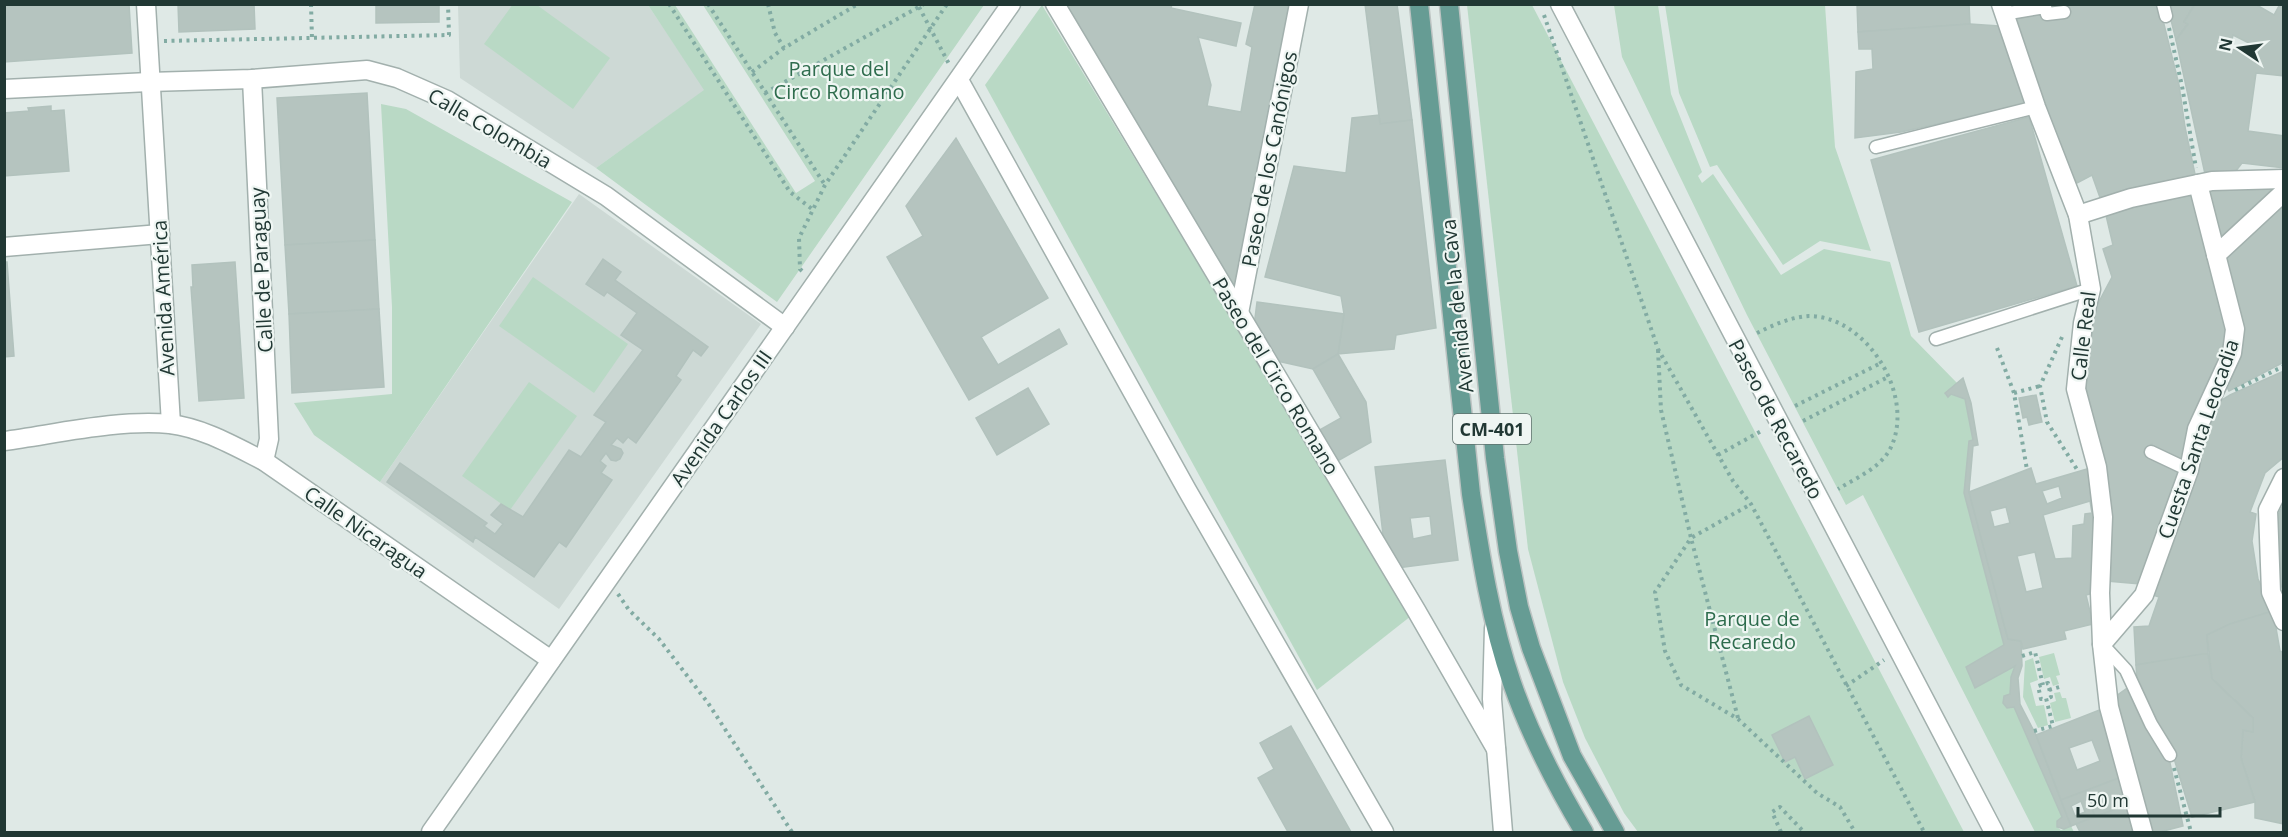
<svg xmlns="http://www.w3.org/2000/svg" width="2288" height="837" font-family="'Open Sans',sans-serif">
<rect width="100%" height="100%" fill="#dfe9e6"/>
<g fill="#cdd9d5">
<path d="M458,5H648L705,90L596,168L460,78Z"/>
<path d="M579,194L761,324L559,609L380,482Z"/>
</g>
<g fill="#b9d9c5">
<path d="M513,4L537,5L610,58L573,109L484,44Z"/>
<path d="M1645,4L1649,6L1658,5L1671,94L1702,172L1698,176L1702,183L1713,174L1781,275L1824,249L1890,262L1911,336L1958,384L1945,394L1948,396L1951,394L1965,399L1973,440L1966,484L2004,645L1966,667L1975,688L2015,666L2010,694L2004,696L2003,703L2007,708L2014,707L2062,817L2057,821V827L2061,830L2071,826L2074,832H2035L1863,495L1846,505L1747,315L1622,57L1614,5Z"/>
<path d="M648,5H675L796,193L815,181L703,5H984L777,302L596,168L704,90Z"/>
<path d="M1042,5L1411,616L1317,690L985,85Z"/>
<path d="M1467,5H1532L1964,832H1638L1624,813L1585,738L1563,682L1528,549Z"/>
<path d="M1665,5H1825L1835,147L1871,251L1820,241L1783,265L1717,165L1710,167L1679,93Z"/>
<path d="M381,104L406,109L572,202L380,482L314,435L294,403L392,394V307Z"/>
<path d="M533,277L628,344L594,393L499,326Z"/>
<path d="M529,382L577,416L510,510L462,476Z"/>
<path d="M2054,653L2060,675L2056,676L2059,684L2053,686L2050,677L2044,679L2039,657Z"/>
<path d="M2033,658L2038,680L2030,683L2036,706L2044,705L2048,725L2038,728L2023,697L2025,661Z"/>
<path d="M2060,692L2062,698H2066L2071,718L2055,722L2050,703L2056,701L2054,693Z"/>
</g>
<g fill="#b5c4bf" stroke="#b2c2bd" stroke-width="1.5" fill-rule="evenodd">
<path d="M4,4H129L132,53L4,62Z"/>
<path d="M178,4H254L255,29L179,32Z"/>
<path d="M376,4H439V22L376,23Z"/>
<path d="M1064,4H1172L1171,8L1241,23L1236,46L1198,37L1211,85L1207,106L1241,112L1252,47L1246,44L1255,4H1290L1234,286Z"/>
<path d="M1365,4H1397L1412,120L1380,124Z"/>
<path d="M1857,4H1969L1970,24L1858,32Z"/>
<path d="M2050,4H2159L2179,85L2185,127L2196,179L2102,203L2092,175L2077,183L2066,164L2012,16L2041,11L2042,20L2068,16L2052,8Z"/>
<path d="M2167,4H2195L2184,22L2188,24L2176,40Z"/>
<path d="M2195,4H2255L2274,15L2280,4H2284V76L2256,73L2248,131L2284,136V168L2242,163L2232,176L2205,174L2176,40L2188,24L2184,22ZM2233,35L2251,44L2249,53L2230,49Z"/>
<path d="M1970,24L1999,26L2025,104L1901,132L1855,138L1856,72L1873,69L1872,49H1859L1858,32Z"/>
<path d="M367,93L375,240L285,245L277,98Z"/>
<path d="M51,106V111L64,110L69,171L4,176V113L29,111L28,108Z"/>
<path d="M1379,115L1380,124L1412,120L1436,328L1396,335L1394,349L1338,354L1344,314L1341,296L1265,277L1294,166L1346,173L1352,118Z"/>
<path d="M2029,117L2077,286L1919,332L1871,160Z"/>
<path d="M956,138L1048,298L981,337L998,365L1059,329L1067,344L969,400L887,257L923,236L906,206Z"/>
<path d="M2201,186L2284,188L2217,249Z"/>
<path d="M2194,188L2230,331L2229,353L2182,462L2156,450L2152,444L2146,450L2180,469L2140,584L2107,581L2084,369L2093,313L2112,277L2103,249L2113,245L2105,211Z"/>
<path d="M2284,199V362L2229,391L2224,382L2243,330L2220,257Z"/>
<path d="M375,240L379,309L289,314L285,245Z"/>
<path d="M603,259L621,272L615,280L708,347L701,356L693,350L676,376L681,380L636,443L628,437L623,443L617,438L611,445L621,449L623,453L620,459L616,461L611,460L606,453L600,461L606,466L601,473L612,480L566,547L559,542L534,577L475,537L473,542L387,482L400,463L487,523L484,526L495,534L503,524L491,515L501,504L523,517L569,450L581,457L606,422L594,415L643,350L621,335L637,313L607,292L604,296L586,284Z"/>
<path d="M4,262H7L14,356L4,357Z"/>
<path d="M235,262L244,398L199,401L191,287H193L192,265Z"/>
<path d="M1257,302L1344,314L1338,354L1313,369L1273,360L1254,326Z"/>
<path d="M379,309L384,387L292,393L289,314Z"/>
<path d="M1338,354L1366,402L1371,442L1334,463L1316,432L1341,418L1313,369Z"/>
<path d="M2284,371V457L2265,473L2250,512L2256,514L2252,541L2258,579L2273,611L2230,624L2207,635L2208,654L2136,665L2134,627L2149,626L2159,597L2150,594L2202,453L2209,438L2201,429L2214,405L2230,395Z"/>
<path d="M1963,378L1971,403L1978,445L1973,446L1969,492L2008,639L2021,641L2022,666L2018,678L2020,704L2036,735L2071,826L2064,829L2057,827V821L2062,817L2014,707L2007,708L2003,703L2004,696L2010,694L2011,677L2015,666L1975,688L1966,667L2004,645L1964,493L1969,441L1973,440L1965,399L1951,394L1948,397L1945,393Z"/>
<path d="M1028,388L1049,424L997,455L976,418Z"/>
<path d="M2036,395L2042,422L2029,425L2027,417L2023,418L2019,398Z"/>
<path d="M1445,460L1458,560L1397,568L1385,551L1375,467ZM1430,516L1432,535L1413,539L1410,518Z"/>
<path d="M2031,468L2036,484L2087,469L2095,505L2094,593L2086,595L2093,624L2064,631L2066,639L2023,649L2021,641L2008,639L1969,492ZM2059,486L2062,498L2047,504L2042,491ZM2090,501L2092,513L2085,514L2084,524L2073,526L2072,558L2055,559L2043,515ZM2006,507L2010,523L1994,527L1990,511ZM2035,552L2043,588L2026,592L2017,556Z"/>
<path d="M2284,503V596L2278,571L2279,513Z"/>
<path d="M2273,611L2280,651L2284,653V824L2255,818V802L2241,758L2243,730L2253,732V718L2212,679L2207,635L2230,624Z"/>
<path d="M2202,654H2208L2212,679L2253,718V732L2243,730L2241,758L2255,802L2192,817L2172,752L2153,720L2137,680L2136,665Z"/>
<path d="M2130,686L2169,758L2183,826L2160,832H2150L2116,696Z"/>
<path d="M2102,709L2119,778L2061,800L2036,735ZM2092,740L2100,761L2077,770L2069,748Z"/>
<path d="M1809,716L1833,765L1805,779L1795,757L1785,762L1772,735Z"/>
<path d="M1291,726L1351,832H1288L1258,778L1274,769L1260,743Z"/>
<path d="M2119,778L2129,804L2095,817L2085,791Z"/>
<path d="M2085,791L2095,817L2071,826L2061,800ZM2081,801L2085,812L2075,816L2071,806Z"/>
<path d="M2129,804L2136,832H2080L2076,824Z"/>
</g>
<g fill="none" stroke-linecap="round" stroke-linejoin="round">
<defs>
<g id="service">
<path d="M2163,4L2166,16"/>
<path d="M2003,14L2045,7L2047,14L2064,12"/>
<path d="M1876,147L2036,107"/>
<path d="M1936,339L2091,289"/>
<path d="M2151,452L2189,470"/>
<path d="M2102,644L2126,670L2151,724L2170,755"/>
</g>
<g id="minor">
<path d="M146,4L171,424"/>
<path d="M1055,4L1416,610L1496,749"/>
<path d="M2001,4L2036,107L2078,215L2091,289L2083,323L2076,389L2097,467L2103,517L2100,593L2102,644L2109,707L2143,832"/>
<path d="M252,79L269,439L264,461"/>
<path d="M959,80L1187,490L1384,832"/>
<path d="M4,89L149,82L252,79L367,70L397,78L447,100L606,196L785,327"/>
<path d="M2078,215L2131,198L2212,181L2284,179"/>
<path d="M4,247L160,234"/>
<path d="M2216,255L2284,192"/>
<path d="M1239,313L1299,4"/>
<path d="M4,441C56,434 119,419 170,424C203,428 234,446 264,461L551,660"/>
<path d="M2284,478L2268,510L2271,592L2284,621"/>
<path d="M1494,628L1492,699L1503,832"/>
<path d="M2102,644L2144,595L2189,470L2197,429L2232,353L2235,329L2198,184"/>
<path d="M431,832L1011,4"/>
</g>
<path id="tertiary" d="M1560,4L1994,832"/>
<g id="primary">
<path d="M1419,4L1471,494C1481,558 1491,622 1512,683C1530,735 1556,785 1584,832"/>
<path d="M1449,4L1495,458L1508,551L1519,607L1531,648L1572,756L1615,832"/>
</g>
</defs>
<use href="#service" stroke="#a2b0ad" stroke-width="15"/>
<use href="#minor" stroke="#a2b0ad" stroke-width="21"/>
<use href="#tertiary" stroke="#a2b0ad" stroke-width="21"/>
<use href="#primary" stroke="#bcc3c2" stroke-width="21"/>
<g stroke="#82aba3" stroke-width="4" stroke-dasharray="3 4.5" stroke-linecap="butt">
<path d="M311,4L312,39"/>
<path d="M669,4L790,192L812,209"/>
<path d="M708,4L825,185"/>
<path d="M768,4L775,33L784,48"/>
<path d="M919,7L949,64"/>
<path d="M1544,15L1658,349L1733,481L1751,504L1924,832"/>
<path d="M2169,28L2182,86L2196,168"/>
<path d="M164,41L449,35L448,4"/>
<path d="M752,72L784,48L858,4"/>
<path d="M765,93L924,4"/>
<path d="M802,271L800,269L799,238L825,185L947,4"/>
<path d="M1757,333C1773,325 1791,317 1809,316C1868,316 1918,399 1889,451C1878,469 1856,478 1838,489"/>
<path d="M2062,337L2040,386L2047,422L2078,471"/>
<path d="M1997,348L2014,393L2027,470"/>
<path d="M1658,350L1661,410L1691,538L1655,592L1665,651L1681,685L1738,719L1817,793L1840,807L1855,832"/>
<path d="M2235,390L2284,366"/>
<path d="M2014,393L2040,386"/>
<path d="M1795,406L1881,363"/>
<path d="M1803,421L1888,377"/>
<path d="M1718,455L1763,430"/>
<path d="M618,594L629,610L659,639L708,703L792,832"/>
<path d="M2022,656L2035,652L2043,685"/>
<path d="M1846,686L1884,660"/>
<path d="M2049,690L2063,686"/>
<path d="M1738,718L1691,538L1751,504"/>
<path d="M2034,731L2053,726L2046,698L2041,699L2038,686L2048,683L2051,697L2046,698"/>
<path d="M2174,768L2191,832"/>
<path d="M1781,832L1772,812L1780,807L1804,832"/>
</g>
<use href="#service" stroke="#fff" stroke-width="12"/>
<use href="#minor" stroke="#fff" stroke-width="18"/>
<use href="#tertiary" stroke="#fff" stroke-width="18"/>
<use href="#primary" stroke="#669c94" stroke-width="18"/>
</g>
<g text-anchor="middle" dominant-baseline="central" stroke-width="4.5" stroke-linejoin="round" paint-order="stroke">
<rect fill="#eff6f3" stroke="#5f716d" stroke-width="1.5" x="1453" y="414" width="78" height="30" rx="4.5"/>
<g font-size="18" font-weight="bold" fill="#213834">
<text x="1492" y="429">CM-401</text>
</g>
<g font-size="20" fill="#2e6c4d" stroke="#eff6f3">
<text x="839" y="68">Parque del<tspan x="839" dy="23">Circo Romano</tspan></text>
<text x="1752" y="618">Parque de<tspan x="1752" dy="23">Recaredo</tspan></text>
</g>
<g font-size="20" fill="#213834" stroke="#eff6f3">
<text transform="translate(490 128) rotate(30)">Calle Colombia</text>
<text transform="translate(1269 159) rotate(-79)">Paseo de los Canónigos</text>
<text transform="translate(261 270) rotate(-93)">Calle de Paraguay</text>
<text transform="translate(163 298) rotate(-93)">Avenida América</text>
<text transform="translate(1457 306) rotate(-96)">Avenida de la Cava</text>
<text transform="translate(2083 336) rotate(-83)">Calle Real</text>
<text transform="translate(1276 376) rotate(59)">Paseo del Circo Romano</text>
<text transform="translate(721 418) rotate(-55)">Avenida Carlos III</text>
<text transform="translate(1776 419) rotate(62)">Paseo de Recaredo</text>
<text transform="translate(2198 439) rotate(-71)">Cuesta Santa Leocadia</text>
<text transform="translate(366 532) rotate(35)">Calle Nicaragua</text>
</g>
</g>
<rect width="2288" height="837" fill="none" stroke="#213834" stroke-width="12"/>
<g transform="translate(2240 48) rotate(283)" stroke="#eff6f3" stroke-width="4.5" paint-order="stroke">
<path d="M0-4.5L10 22L0 15L-10 22Z" fill="#213834"/>
<text y="-9" font-size="16" font-weight="bold" text-anchor="middle" fill="#213834">N</text>
</g>
<path d="M2078 807v9h142v-9" fill="none" stroke="#213834" stroke-width="3"/>
<text x="2087" y="807" font-size="18" fill="#213834" stroke="#eff6f3" stroke-width="4.5" paint-order="stroke">50 m</text>
</svg>
